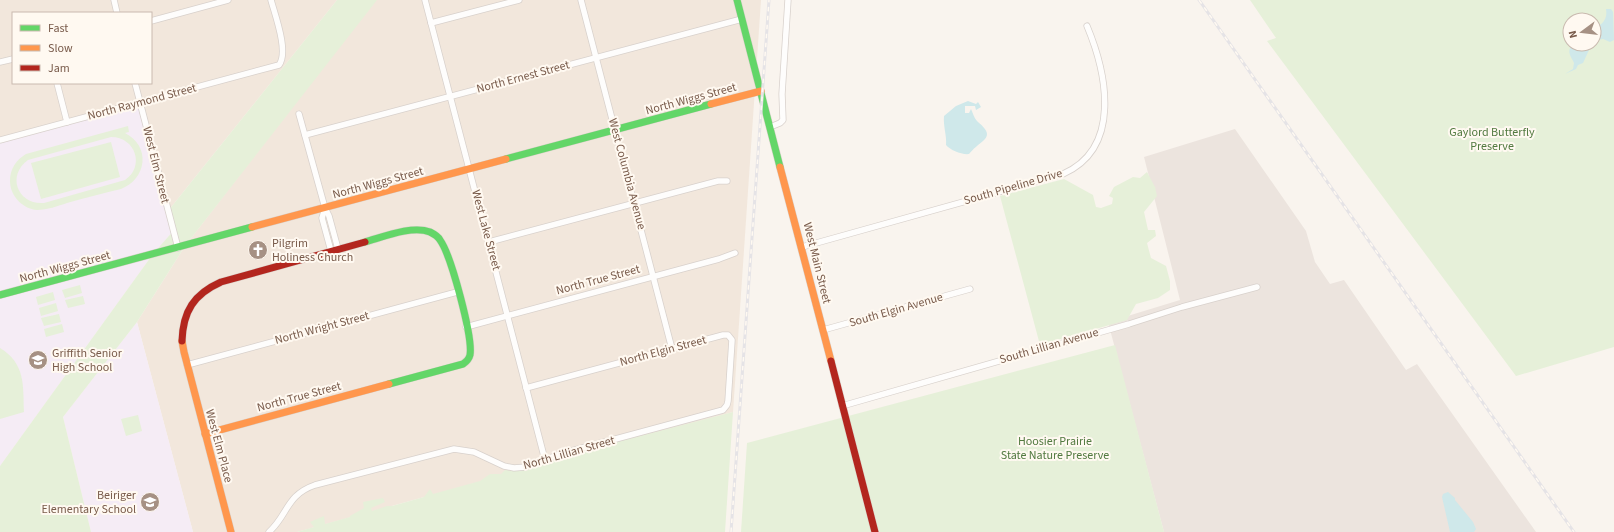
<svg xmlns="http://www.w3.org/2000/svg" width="1614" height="532" font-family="'Source Sans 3',sans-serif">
<rect width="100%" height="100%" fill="#f9f4ee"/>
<g fill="#f2e7dc" fill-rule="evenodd">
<path d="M0,0H337L168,211L0,140ZM13,13H151V83H13Z"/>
<path d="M375,0H761L733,412L297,532H193L137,322L185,246Z"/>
</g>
<path fill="#ece4de" d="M1235,129L1306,231L1315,262L1330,284L1344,280L1406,370L1417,364L1536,532H1164L1108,322L1180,300L1144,157Z"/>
<g fill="#f5ecf5">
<path d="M140,102L175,229L153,254L0,466V140Z"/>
<path d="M137,322L193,532H91L63,417Z"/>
</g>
<g fill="#e6f0d9" fill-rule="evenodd">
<path d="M337,0H377L185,246L137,322L63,417L91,532H0V466L153,254L175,229L168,211Z"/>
<path d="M1250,0H1614V347L1516,376L1267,41L1276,38ZM1570,20H1594V44H1570Z"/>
<path d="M128,126L129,132L125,133C151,146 147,179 121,189C103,193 85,198 67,203C58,206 47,210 37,210C23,209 10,196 10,181C10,169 16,160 26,154ZM111,137C136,137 145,167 125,180L44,203C18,205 6,176 28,160Z"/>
<path d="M111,142L120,177L41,199L31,163Z"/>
<path d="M1147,172L1155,187L1157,196L1144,212L1148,230H1155L1156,236L1147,243L1151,258L1166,266L1170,281V290L1158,298L1136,304L1127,320L1040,345L1000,196L1064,179L1093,195L1096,207L1101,208L1112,204L1113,198L1109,196L1114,187L1133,177L1140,178Z"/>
<path d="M80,285L82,293L65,298L62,290Z"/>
<path d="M53,292L55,300L38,305L36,297Z"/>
<path d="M83,296L85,304L68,308L65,300Z"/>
<path d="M56,303L58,311L41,316L39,308Z"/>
<path d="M59,314L61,322L44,326L41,318Z"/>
<path d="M62,324L64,332L46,337L44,329Z"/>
<path d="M1115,345L1164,532H741L747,443Z"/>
<path d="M0,348C26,364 23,386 24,412L0,419Z"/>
<path d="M733,412L725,532H297L314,527L310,522L324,516L325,524L350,517V516L364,508L363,502L383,498L385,502L371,508L372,511L387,506H392L424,497L430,489L433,494L480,481L490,474H501L505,470L517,471L574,455L578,452Z"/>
<path d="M138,415L142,431L126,436L121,419Z"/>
</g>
<g fill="#cfe8ea">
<path d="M1606,9H1611L1613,12L1614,40L1610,42L1603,39L1598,40L1594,44V29C1602,24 1608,20 1606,9Z"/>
<path d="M1570,42V44H1594L1589,50L1583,63L1578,65L1576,69L1565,74L1573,69L1574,63C1571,56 1567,53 1571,46L1566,44Z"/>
<path d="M968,101L976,104L978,102L981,107L976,110L975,106H965V113H969L971,109C973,113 974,118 977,121C982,126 993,133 983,141C977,146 974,148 969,154C962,155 950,150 946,145C947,136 943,126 944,116L956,106Z"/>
<path d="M1448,492L1455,498V500L1473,522L1476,529L1474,532H1450L1442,497L1443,494Z"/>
</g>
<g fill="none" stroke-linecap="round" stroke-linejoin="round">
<defs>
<g id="street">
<path d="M114,0L117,13"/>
<path d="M425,0L545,460"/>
<path d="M581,0L672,349"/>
<path d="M151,21L228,0"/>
<path d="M431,23L519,0"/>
<path d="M0,62L13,59"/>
<path d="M57,83L67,122"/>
<path d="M135,83L178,248"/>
<path d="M299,114L325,208L329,216L338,249"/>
<path d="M770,127L780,123L783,120L782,94L788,0"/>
<path d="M305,135L742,19"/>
<path d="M0,140L279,65C289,52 275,15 271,0"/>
<path d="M325,208L322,218L331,251"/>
<path d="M489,242L718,181H727"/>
<path d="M802,247L1063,174C1122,148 1107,74 1087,26"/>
<path d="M466,327L719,259L735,253"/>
<path d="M823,330L970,289"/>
<path d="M187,365L457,292"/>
<path d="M842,406L1129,324L1182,307L1257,287"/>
<path d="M269,532C288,515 286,495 315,485L454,449L474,452L504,466L514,468L526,467L560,454L723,410L727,405L728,401L732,340L728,335H723L526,388"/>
</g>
<g id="fast">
<path d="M737,0L780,167"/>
<path d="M506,159L711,104"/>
<path d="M365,242C383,237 412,225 430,232C434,234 438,236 440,240C451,255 473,337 470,355C469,359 466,362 463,364L389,384"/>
<path d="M0,295L252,227"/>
</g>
<g id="slow">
<path d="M711,104L761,91"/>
<path d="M780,167L831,361"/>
<path d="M252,227L506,159"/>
<path d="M182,341L184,352L231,532"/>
<path d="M205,434L389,384"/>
</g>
<g id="jam">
<path d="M182,341C183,311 194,294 221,282L365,242"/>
<path d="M831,361L875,532"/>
</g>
</defs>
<use href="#street" stroke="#d8d1cc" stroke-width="7"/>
<use href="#fast" stroke="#d9d0ca" stroke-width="8"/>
<use href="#slow" stroke="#d9d0ca" stroke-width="8"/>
<use href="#jam" stroke="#d9d0ca" stroke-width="8"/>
<use href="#street" stroke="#fefdfc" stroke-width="5.5"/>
<use href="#fast" stroke="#63d668" stroke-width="7"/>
<use href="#slow" stroke="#ff974d" stroke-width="7"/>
<use href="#jam" stroke="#b3261e" stroke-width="7"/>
<defs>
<g id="rail">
<path d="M1199,0L1574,532"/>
<path d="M731,532L769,0"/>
</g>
</defs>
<use href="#rail" stroke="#e5e3e6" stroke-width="3"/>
<use href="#rail" stroke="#fff9f1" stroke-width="1.5" stroke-dasharray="4.5" stroke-linecap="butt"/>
</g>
<defs>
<symbol id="church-disc" viewBox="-11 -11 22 22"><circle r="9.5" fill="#a69184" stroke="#fff9f1"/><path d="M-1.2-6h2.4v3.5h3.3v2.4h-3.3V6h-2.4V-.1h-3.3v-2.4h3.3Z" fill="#fff"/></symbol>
<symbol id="school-disc" viewBox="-11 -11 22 22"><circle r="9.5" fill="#a69184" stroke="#fff9f1"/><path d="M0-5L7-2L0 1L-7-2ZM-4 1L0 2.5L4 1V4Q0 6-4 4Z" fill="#fff"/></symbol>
</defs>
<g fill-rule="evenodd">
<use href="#church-disc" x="247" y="239" width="22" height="22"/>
<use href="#school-disc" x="27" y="349" width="22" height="22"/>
<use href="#school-disc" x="139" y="491" width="22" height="22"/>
</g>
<g text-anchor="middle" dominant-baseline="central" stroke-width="4" stroke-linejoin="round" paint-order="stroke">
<g font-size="12" fill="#795b4b" stroke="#fff9f1">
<text transform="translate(523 77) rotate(-15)">North Ernest Street</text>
<text transform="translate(691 99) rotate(-15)">North Wiggs Street</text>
<text transform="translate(142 102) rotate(-15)">North Raymond Street</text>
<text transform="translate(156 165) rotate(76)">West Elm Street</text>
<text transform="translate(627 174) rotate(75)">West Columbia Avenue</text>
<text transform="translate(378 183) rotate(-15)">North Wiggs Street</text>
<text transform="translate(1013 187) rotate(-16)">South Pipeline Drive</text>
<text transform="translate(486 230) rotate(75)">West Lake Street</text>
<text transform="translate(817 263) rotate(76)">West Main Street</text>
<text transform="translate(65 267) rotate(-15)">North Wiggs Street</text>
<text transform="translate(598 280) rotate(-15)">North True Street</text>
<text transform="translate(896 310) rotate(-16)">South Elgin Avenue</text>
<text transform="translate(322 328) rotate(-15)">North Wright Street</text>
<text transform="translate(1049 346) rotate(-16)">South Lillian Avenue</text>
<text transform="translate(663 351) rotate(-15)">North Elgin Street</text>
<text transform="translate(299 397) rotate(-15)">North True Street</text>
<text transform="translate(219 446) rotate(75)">West Elm Place</text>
<text transform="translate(569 453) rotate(-16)">North Lillian Street</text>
</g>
<g font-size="12" fill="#527a40" stroke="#fff9f1">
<text x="1492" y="132">Gaylord Butterfly<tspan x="1492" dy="14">Preserve</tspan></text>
<text x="1055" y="441">Hoosier Prairie<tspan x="1055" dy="14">State Nature Preserve</tspan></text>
</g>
<g font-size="12" fill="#795b4b" stroke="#fff9f1" text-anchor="start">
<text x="272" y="243">Pilgrim<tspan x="272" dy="14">Holiness Church</tspan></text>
<text x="52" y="353">Griffith Senior<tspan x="52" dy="14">High School</tspan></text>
<text x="136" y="495" text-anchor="end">Beiriger<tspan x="136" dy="14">Elementary School</tspan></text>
</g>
</g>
<rect x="12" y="12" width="140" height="72" fill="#fff9f1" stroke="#c9baaf"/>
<rect x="20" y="25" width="20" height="6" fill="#63d668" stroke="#c9baaf"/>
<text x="48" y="32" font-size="12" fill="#795b4b">Fast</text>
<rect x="20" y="45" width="20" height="6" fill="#ff974d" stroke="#c9baaf"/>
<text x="48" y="52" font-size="12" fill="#795b4b">Slow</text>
<rect x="20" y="65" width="20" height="6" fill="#b3261e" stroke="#c9baaf"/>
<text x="48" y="72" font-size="12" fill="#795b4b">Jam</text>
<g transform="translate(1582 32) rotate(255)"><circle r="19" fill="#fff9f1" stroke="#c9baaf"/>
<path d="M0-3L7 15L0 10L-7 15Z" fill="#a69184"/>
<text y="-6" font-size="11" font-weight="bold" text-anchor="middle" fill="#795b4b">N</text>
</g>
</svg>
